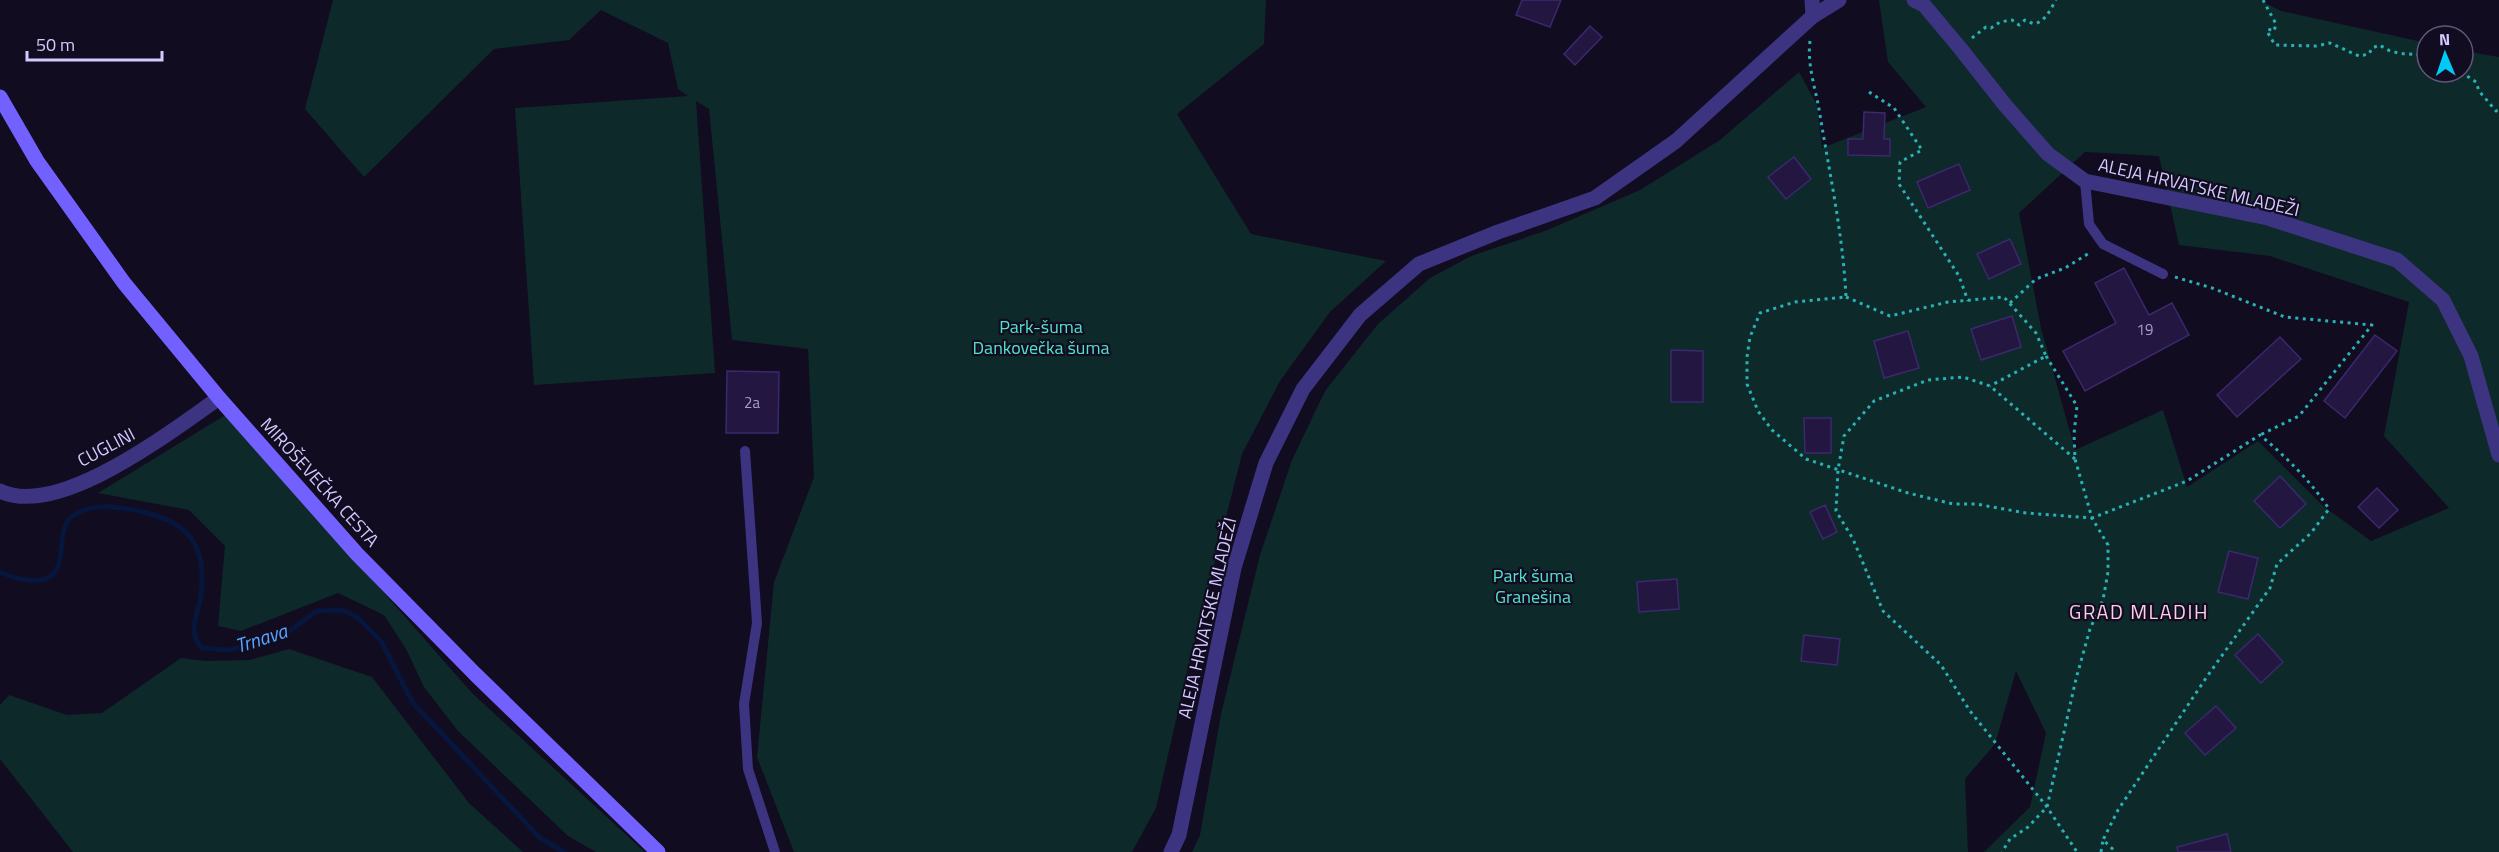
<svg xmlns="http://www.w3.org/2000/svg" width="2499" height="852" font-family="'Titillium Web',sans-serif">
<rect width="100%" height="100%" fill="#110c20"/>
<g fill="#0e292a" fill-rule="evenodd">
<path d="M333,0H1266L1264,44L1177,114L1251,234L1386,261L1330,312L1280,381L1242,454L1186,676L1156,808L1132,852H794L757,757L774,582L814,477L808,349L732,340L709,109L696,101L715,373L534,385L515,108L688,96L678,89L668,43L601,10L569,40L494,49L364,177L305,109Z"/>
<path d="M1879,0H2259L2281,11L2427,43V72H2463V51L2499,57V852H1984L2030,807L2046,733L2016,671L1995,744L1965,779L1968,852H1192L1200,835L1221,714L1260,555L1292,460L1325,391L1378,324L1430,278L1471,256L1545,231L1640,190L1720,140L1799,72L1817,105L1822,148L1926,107L1888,62ZM2085,152L2159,156L2179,245L2270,256L2409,302L2384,436L2449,508L2371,541L2322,505L2258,441L2187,487L2163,410L2075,450L2041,328L2019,213Z"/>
<path d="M227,414L472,693L645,852H596L568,836L458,731L424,687L406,649L384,615L338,593L241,631L218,626L225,546L189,510L98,493Z"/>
<path d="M289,649L372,677L469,803L523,852H73L0,759V705L9,695L67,715L102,713L181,658L206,661L250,660Z"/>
</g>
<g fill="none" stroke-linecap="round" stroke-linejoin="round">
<path stroke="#07163d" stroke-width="5" d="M0,572C20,581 56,590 60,558C62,547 61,532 67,522C76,509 98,505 113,507C174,514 212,531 200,601C196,618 188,633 202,648L230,650L284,635L317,611L342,610L357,617L381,641L413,703L540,838L564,852"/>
</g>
<g fill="#231741" stroke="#3b286e" stroke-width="1.5">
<path d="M1522,0H1561L1550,27L1516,15Z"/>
<path d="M1590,26L1602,37L1575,65L1564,54Z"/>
<path d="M1864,112L1885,113L1884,139H1890V156L1848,155V139H1863Z"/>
<path d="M1794,157L1811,179L1786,199L1768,177Z"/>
<path d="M1959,164L1970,190L1928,208L1917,182Z"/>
<path d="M2010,239L2021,264L1989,279L1977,254Z"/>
<path d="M2124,268L2149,315L2172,303L2189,335L2085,391L2063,351L2116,323L2095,283Z"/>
<path d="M2012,316L2021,347L1981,360L1971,329Z"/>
<path d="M1908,331L1919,368L1884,378L1874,341Z"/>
<path d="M2375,335L2397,351L2345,418L2324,401Z"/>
<path d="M2280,337L2301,359L2237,417L2217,395Z"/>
<path d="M1671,350L1703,351V402H1671Z"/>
<path d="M727,371L779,372L778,433H726Z"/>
<path d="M1804,418H1831V453H1805Z"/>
<path d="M2280,476L2306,504L2280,528L2254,501Z"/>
<path d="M2377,488L2398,510L2379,528L2358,507Z"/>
<path d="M1825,505L1837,532L1823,539L1810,512Z"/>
<path d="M2229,551L2258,558L2248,599L2218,592Z"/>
<path d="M1677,579L1679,609L1639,612L1637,582Z"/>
<path d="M2258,634L2283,662L2261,683L2235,655Z"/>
<path d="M1804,635L1840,639L1837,665L1801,661Z"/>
<path d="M2216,706L2236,728L2205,755L2185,733Z"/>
<path d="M2227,834L2231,852H2178L2177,847Z"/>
</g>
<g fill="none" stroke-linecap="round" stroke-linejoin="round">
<g stroke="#28b2b5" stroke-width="3" stroke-dasharray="3 4.5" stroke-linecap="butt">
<path d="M2263,0L2276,24L2274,31L2268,29V33L2275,45L2316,46L2330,43L2359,56L2369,54L2372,48L2380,45C2395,57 2410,52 2427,56"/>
<path d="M1972,38L1986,27L1991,28L2000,22L2012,20L2019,25L2025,20L2034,24C2046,21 2050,10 2056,0"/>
<path d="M1810,41C1807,64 1815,87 1819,109C1829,171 1843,234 1846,297L1795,302L1760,313L1750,337L1747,357V384L1758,411L1772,430L1806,459L1908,493L1953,504H1976L2026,513L2092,518L2108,545V572L2103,600L2090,629L2076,679L2047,807L2028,827L2010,839L2002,852"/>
<path d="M2461,72L2476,82L2479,91L2496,111L2499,110"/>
<path d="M1869,92L1894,108L1922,150L1900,162L1899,184L1959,276L1968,301"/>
<path d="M2175,277L2212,288L2285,317L2372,325L2299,416L2260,435"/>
<path d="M1846,297L1890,316L1948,302L2004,297L2036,333L2046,356L1990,386"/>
<path d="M2010,303L2036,279L2065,268L2091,252"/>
<path d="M2046,356L2077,406L2074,434L2075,459L2092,518L2187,481L2260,435C2286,457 2310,480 2329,509L2311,533L2277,564L2270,588L2206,678L2118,810L2103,840L2116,852"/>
<path d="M2075,459L1990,386L1963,377L1928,380L1874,401L1844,436L1838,470L1836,511L1853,539L1883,611L1941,665L1970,711L2047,807L2077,852"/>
<path d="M2101,852L2103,840"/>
</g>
<g stroke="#3d3481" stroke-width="10">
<path d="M2085,181L2089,224L2103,244L2163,274"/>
<path d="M745,451L757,623L744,704L748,769L775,852"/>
</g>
<g stroke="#3d3481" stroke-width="15">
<path d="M1812,0L1813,16"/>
<path d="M0,491C59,519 171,431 219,398"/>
</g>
<g stroke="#3d3481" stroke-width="15">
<path d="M1914,0L1924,5L1960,48L2005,105L2048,154L2085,181L2268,218L2397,260L2443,300L2471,356L2499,455"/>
<path d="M1171,852L1179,835L1234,568L1266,463L1303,389L1360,315L1419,264L1498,232L1595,198L1676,141L1813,16L1839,0"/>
</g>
<path stroke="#7261ff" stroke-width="15" d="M0,97L37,161L124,283L219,398L357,554L476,675L658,852"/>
</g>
<g text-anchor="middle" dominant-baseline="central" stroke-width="4.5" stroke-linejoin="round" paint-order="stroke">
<g font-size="15" fill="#a89dd0">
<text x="2145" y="329">19</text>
<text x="752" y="402">2a</text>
</g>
<g font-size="18" fill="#d4caff" stroke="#110c20">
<text transform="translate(2199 187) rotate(13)">ALEJA HRVATSKE MLADEŽI</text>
<text transform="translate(106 447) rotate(-28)">CUGLINI</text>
<text transform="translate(320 482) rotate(48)">MIROŠEVEČKA CESTA</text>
<text transform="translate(1207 618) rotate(-77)">ALEJA HRVATSKE MLADEŽI</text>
</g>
<g font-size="18" fill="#52e3ca" stroke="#110c20">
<text x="1041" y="326">Park-šuma<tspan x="1041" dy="21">Dankovečka šuma</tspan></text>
<text x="1533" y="575">Park šuma<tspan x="1533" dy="21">Granešina</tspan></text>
</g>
<g font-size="20" letter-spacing="1.5" fill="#ffcce9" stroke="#110c20">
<text x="2139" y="611">GRAD MLADIH</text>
</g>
<g font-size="20" font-style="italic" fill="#58a5ff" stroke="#110c20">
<text transform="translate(261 638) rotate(-18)">Trnava</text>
</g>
</g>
<g transform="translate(2445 54) rotate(358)"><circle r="28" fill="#110c20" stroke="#5f5879" stroke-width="1.5"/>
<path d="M0-4.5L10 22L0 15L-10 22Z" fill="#00caf5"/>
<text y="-9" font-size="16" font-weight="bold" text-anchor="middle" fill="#d4caff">N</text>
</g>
<path d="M27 51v9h135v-9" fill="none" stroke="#d4caff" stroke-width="3"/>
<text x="36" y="51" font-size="18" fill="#d4caff" stroke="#110c20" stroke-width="4.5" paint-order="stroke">50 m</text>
</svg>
